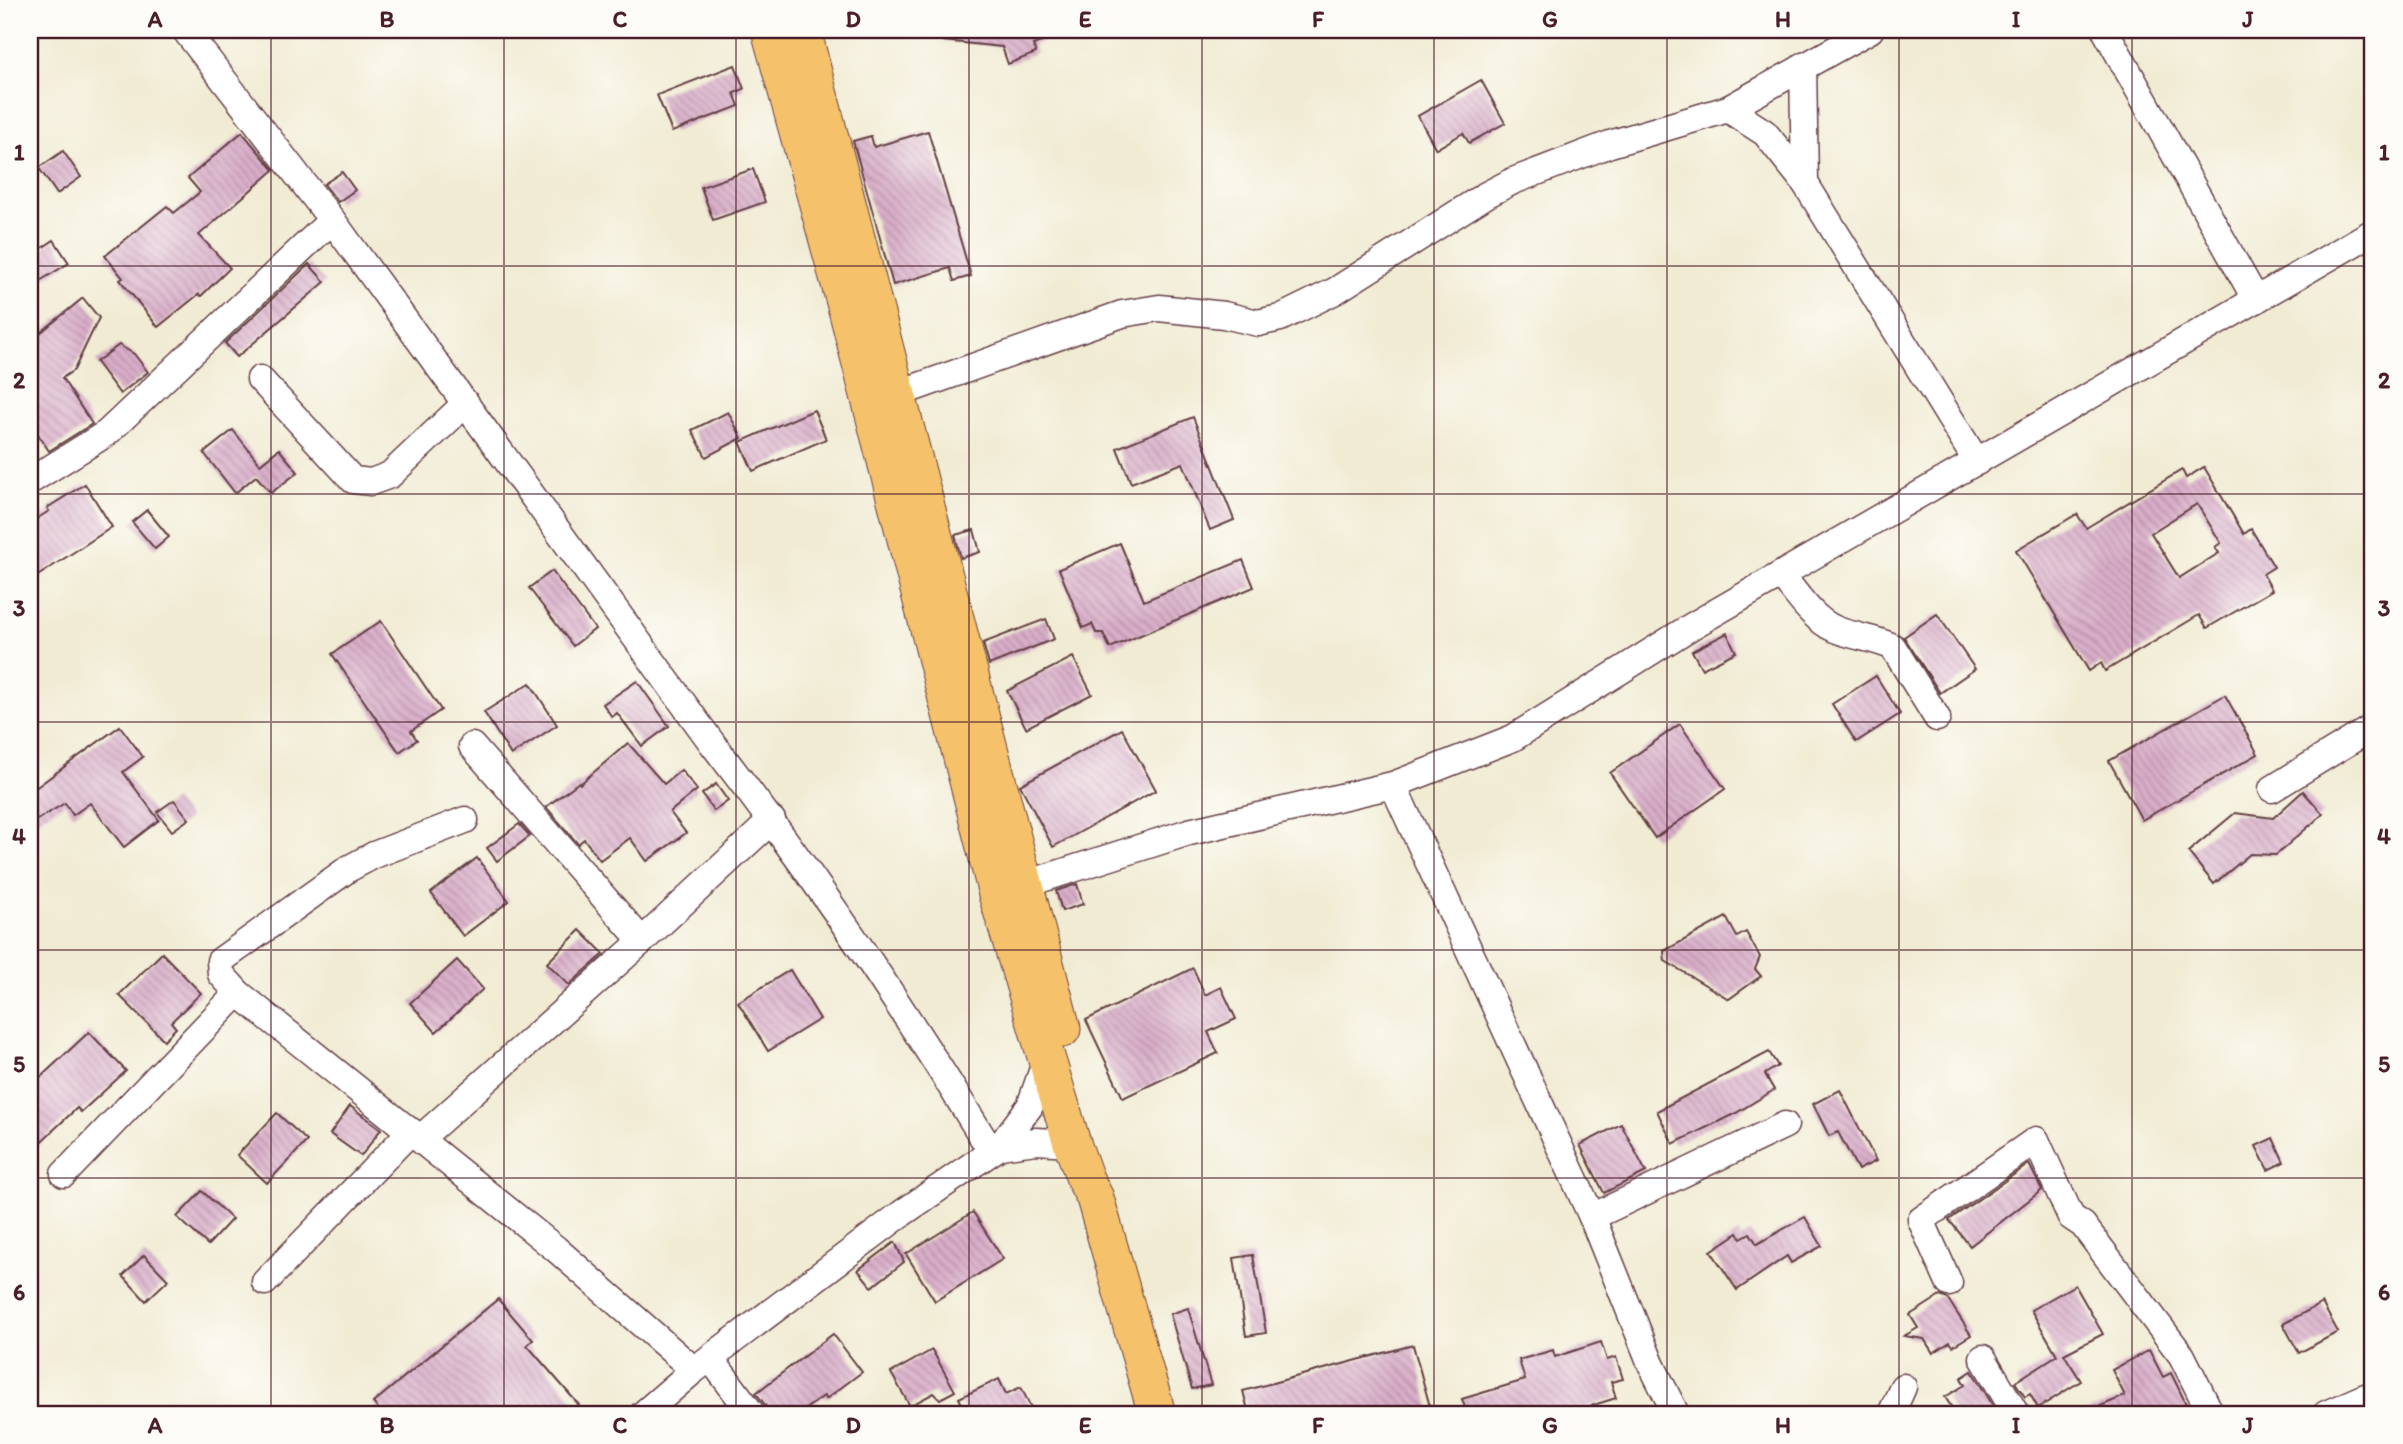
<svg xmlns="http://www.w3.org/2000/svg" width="2403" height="1444" font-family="Itim,sans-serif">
<defs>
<pattern id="building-back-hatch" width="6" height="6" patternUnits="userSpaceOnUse" patternTransform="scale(1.75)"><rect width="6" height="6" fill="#d9aec9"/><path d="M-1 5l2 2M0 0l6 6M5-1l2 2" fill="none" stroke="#b28da3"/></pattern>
</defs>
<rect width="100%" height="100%" fill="#fdfcf7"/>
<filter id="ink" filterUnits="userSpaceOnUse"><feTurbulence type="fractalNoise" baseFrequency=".0143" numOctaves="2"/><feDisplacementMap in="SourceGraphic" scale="14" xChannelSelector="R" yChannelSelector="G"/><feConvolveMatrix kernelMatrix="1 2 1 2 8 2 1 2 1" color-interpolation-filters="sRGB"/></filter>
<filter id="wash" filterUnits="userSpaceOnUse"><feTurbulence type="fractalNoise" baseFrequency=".00686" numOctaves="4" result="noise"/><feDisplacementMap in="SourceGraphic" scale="28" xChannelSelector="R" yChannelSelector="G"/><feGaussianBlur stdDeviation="1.57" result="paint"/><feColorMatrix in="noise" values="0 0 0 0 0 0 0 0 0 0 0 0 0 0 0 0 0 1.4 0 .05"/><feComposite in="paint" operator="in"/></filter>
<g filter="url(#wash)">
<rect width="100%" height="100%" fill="#f1ebd3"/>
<g id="blocks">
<g fill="url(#building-back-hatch)" fill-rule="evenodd">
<path d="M945,30H1070V31L1033,45L1036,53L1008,64L1002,47L944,41Z"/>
<path d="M735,65L744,89L734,93L739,106L672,132L657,95Z"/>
<path d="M1481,80L1505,123L1469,143L1463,133L1436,149L1418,116Z"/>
<path d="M928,131L971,276L954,281L950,268L893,285L853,141L871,136L874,147Z"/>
<path d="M242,132L274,170L199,235L230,268L201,296L199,294L158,327L120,280L123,278L105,256L167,206L174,213L200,192L188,178Z"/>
<path d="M63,151L81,177L57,194L39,168Z"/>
<path d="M753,169L765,202L713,220L701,187Z"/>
<path d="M342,172L355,190L338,202L324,184Z"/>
<path d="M54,240L69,263L30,287V256Z"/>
<path d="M309,264L325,282L237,357L225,343Z"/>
<path d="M83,298L99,318L74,370L62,378L92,424L49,451L30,422V318L40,333Z"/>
<path d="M119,345L134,354L148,372L120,394L96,362Z"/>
<path d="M814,410L826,439L753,471L740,442Z"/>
<path d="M728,412L742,438L706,457L692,430Z"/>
<path d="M1193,417L1234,520L1210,530L1183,463L1131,483L1117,448Z"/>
<path d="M233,430L260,464L279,449L298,472L271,493L256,476L235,493L204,453Z"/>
<path d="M2204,467L2244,534L2251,529L2274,567L2263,574L2272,590L2207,628L2199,615L2105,671L2101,663L2089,671L2016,550L2077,514L2086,528L2182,470L2186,478ZM2197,504L2221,543L2215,547L2219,553L2179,578L2151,533Z"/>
<path d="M85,484L112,527L30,581V523L49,511L47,508Z"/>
<path d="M147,510L169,537L155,549L132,522Z"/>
<path d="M974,530L980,552L961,558L955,535Z"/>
<path d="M1120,543L1144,601L1243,560L1254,587L1110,648L1103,633H1096L1092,624L1083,628L1059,569Z"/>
<path d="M552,571L595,629L573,646L529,588Z"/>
<path d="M1937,614L1975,669L1940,693L1904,637Z"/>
<path d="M1046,619L1054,639L989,665L983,643Z"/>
<path d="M381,621L441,710L411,731L417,740L399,752L332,654Z"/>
<path d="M1727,633L1736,652L1702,669L1692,651Z"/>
<path d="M1073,657L1092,694L1026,728L1007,691Z"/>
<path d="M1876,676L1900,714L1856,742L1832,704Z"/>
<path d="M637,681L669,726L642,746L617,713L612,717L603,704Z"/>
<path d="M530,683L557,725L511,755L484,712Z"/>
<path d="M2225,695L2258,754L2142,820L2109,761Z"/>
<path d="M1680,724L1725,789L1655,838L1610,773Z"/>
<path d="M120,726L143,757L123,772L159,820L124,847L90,803L73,815L65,803L30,824V792Z"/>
<path d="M1122,729L1156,790L1053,847L1020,785Z"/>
<path d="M628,743L664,784L681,770L697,790L670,812L686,833L647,861L630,838L600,860L584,839L578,844L546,807L579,782L580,784Z"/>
<path d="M716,784L728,801L714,811L702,794Z"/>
<path d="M2303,791L2323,814L2276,855L2250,854L2214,884L2188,852L2235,813L2273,818Z"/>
<path d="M174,800L189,819L172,831L157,812Z"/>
<path d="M519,824L530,836L497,861L487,848Z"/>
<path d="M477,858L509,901L463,936L431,893Z"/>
<path d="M1077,884L1083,904L1062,911L1056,891Z"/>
<path d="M1726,917L1737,937L1746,932L1760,957L1755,969L1761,976L1729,999L1665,961L1664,951Z"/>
<path d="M580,930L604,954L569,985L547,963Z"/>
<path d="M162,953L201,993L171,1022L176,1028L164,1040L119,995Z"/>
<path d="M457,960L483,989L436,1032L410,1003Z"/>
<path d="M1193,968L1205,995L1221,987L1236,1019L1208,1032L1218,1053L1123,1098L1086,1020Z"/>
<path d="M790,970L820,1019L768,1051L738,1002Z"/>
<path d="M89,1032L126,1071L81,1112L77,1108L30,1152V1087Z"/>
<path d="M1769,1052L1778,1066L1765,1074L1774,1090L1736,1113L1673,1144L1657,1111Z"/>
<path d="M1840,1090L1876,1161L1858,1170L1838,1132L1829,1136L1813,1104Z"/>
<path d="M350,1106L381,1129L361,1156L330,1134Z"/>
<path d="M277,1113L307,1141L267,1183L237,1155Z"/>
<path d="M1621,1124L1646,1172L1604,1193L1580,1145Z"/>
<path d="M2273,1138L2284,1162L2268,1170L2256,1146Z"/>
<path d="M2029,1164L2042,1190L1970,1246L1949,1220Z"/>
<path d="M202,1191L232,1219L208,1245L177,1217Z"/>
<path d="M973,1212L1003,1259L935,1301L906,1254Z"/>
<path d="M1805,1217L1822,1246L1791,1263L1787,1256L1737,1290L1711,1251L1738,1233L1741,1238L1750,1233L1757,1244Z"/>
<path d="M895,1242L904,1262L872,1287L858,1270Z"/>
<path d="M144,1255L168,1280L146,1301L123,1276Z"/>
<path d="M1253,1255L1266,1333L1246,1336L1234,1258Z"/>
<path d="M2075,1285L2103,1334L2064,1354L2081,1381L2038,1408L2030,1394L2025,1397L2015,1382L2057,1355L2031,1310Z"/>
<path d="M1940,1296L1948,1299L1971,1335L1953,1346L1950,1342L1933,1353L1924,1339L1904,1336L1918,1328L1910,1315Z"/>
<path d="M498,1299L533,1340L527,1345L579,1405L568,1414H382L373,1403Z"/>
<path d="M2322,1303L2338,1332L2299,1353L2283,1324Z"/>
<path d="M1188,1308L1211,1385L1192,1389L1170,1314Z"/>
<path d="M833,1334L862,1372L826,1399L824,1396L798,1414H767L765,1405L756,1393Z"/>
<path d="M1601,1342L1607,1360L1616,1357L1623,1379L1611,1382L1616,1398L1565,1414H1467L1462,1399L1525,1380L1519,1360L1553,1350L1555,1357Z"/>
<path d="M1413,1345L1432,1414H1249L1243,1391Z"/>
<path d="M932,1350L955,1391L940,1399L934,1393L910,1406L891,1373Z"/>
<path d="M2149,1350L2163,1377L2171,1373L2191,1414H2081L2125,1396L2112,1370Z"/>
<path d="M1972,1371L1998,1414H1956L1945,1397L1965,1385L1961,1378Z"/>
<path d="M999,1379L1006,1394L1021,1387L1034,1414H967L959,1398Z"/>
</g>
</g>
</g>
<g filter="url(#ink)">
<use href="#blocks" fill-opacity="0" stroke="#633e44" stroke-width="2"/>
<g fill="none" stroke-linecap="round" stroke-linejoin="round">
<defs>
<g id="minor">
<path d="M185,30L332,220L712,743C814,874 905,1010 991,1151"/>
<path d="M2105,30L2256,300"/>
<path d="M1803,66L1805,183"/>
<path d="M1728,109L1870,30"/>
<path d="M260,379L353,480L371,482L390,475L466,403"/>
<path d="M897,394L1122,314L1159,308L1224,315L1258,323L1280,318L1335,291L1486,195L1513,181L1610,144L1728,109L1765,133L1805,183L1977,462"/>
<path d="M30,481L107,433L332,220"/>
<path d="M1781,575C1797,594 1812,619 1835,629C1854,637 1875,638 1893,647L1937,718"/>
<path d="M472,746L642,941"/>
<path d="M1393,785L1592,1217L1651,1364L1676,1414"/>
<path d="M2272,789L2373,727"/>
<path d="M465,820L374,855L348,869L220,961L221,974L238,993L556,1249L694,1370"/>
<path d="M1010,889L1189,832L1393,785L1513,738L1692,626L2373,232"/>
<path d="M421,1138L642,941L772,820"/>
<path d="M1000,1146L1036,1141L1072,1143"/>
<path d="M64,1174L238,993"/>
<path d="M1592,1217L1785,1125"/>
<path d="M265,1282L411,1131"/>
<path d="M1949,1283L1921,1220L2036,1140L2071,1217L2083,1225L2182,1356L2211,1414"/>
<path d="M1983,1358L2016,1414"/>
<path d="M711,1359L752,1414"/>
<path d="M643,1414L694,1370L901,1214L1000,1146L1030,1106L1046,1060"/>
<path d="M1891,1414L1903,1387"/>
<path d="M2326,1414L2365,1397"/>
</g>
<g id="highway">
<path d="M770,30L848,313L997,894L1072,1143L1085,1179L1095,1198L1157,1414"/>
<path d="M802,30L1062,1029"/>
</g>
</defs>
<use href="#minor" stroke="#633e44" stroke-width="29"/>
<use href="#highway" stroke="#633e44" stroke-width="39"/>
<use href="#minor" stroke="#fff" stroke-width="26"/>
<use href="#highway" stroke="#f5c16b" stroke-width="37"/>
</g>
</g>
<path fill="none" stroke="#4a1f2b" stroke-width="2" stroke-opacity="0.55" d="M271,30V1414M504,30V1414M736,30V1414M969,30V1414M1202,30V1414M1434,30V1414M1667,30V1414M1899,30V1414M2132,30V1414M30,266H2373M30,494H2373M30,722H2373M30,950H2373M30,1178H2373"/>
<rect width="2403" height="1444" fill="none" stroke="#fdfcf7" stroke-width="77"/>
<rect x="38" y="38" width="2326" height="1368" fill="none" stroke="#4a1f2b" stroke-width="2.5"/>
<g font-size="23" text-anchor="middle" font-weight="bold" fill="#4a1f2b">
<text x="155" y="27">A</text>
<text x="387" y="27">B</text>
<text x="620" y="27">C</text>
<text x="853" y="27">D</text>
<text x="1085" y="27">E</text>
<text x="1318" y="27">F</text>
<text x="1550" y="27">G</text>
<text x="1783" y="27">H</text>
<text x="2016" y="27">I</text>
<text x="2248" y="27">J</text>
<text x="19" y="160">1</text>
<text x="2384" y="160">1</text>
<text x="19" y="388">2</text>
<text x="2384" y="388">2</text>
<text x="19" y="616">3</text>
<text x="2384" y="616">3</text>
<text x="19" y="844">4</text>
<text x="2384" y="844">4</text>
<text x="19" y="1072">5</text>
<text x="2384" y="1072">5</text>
<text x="19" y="1300">6</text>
<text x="2384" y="1300">6</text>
<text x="155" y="1433">A</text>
<text x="387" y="1433">B</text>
<text x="620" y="1433">C</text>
<text x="853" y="1433">D</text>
<text x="1085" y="1433">E</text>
<text x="1318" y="1433">F</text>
<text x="1550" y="1433">G</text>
<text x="1783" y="1433">H</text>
<text x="2016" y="1433">I</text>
<text x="2248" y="1433">J</text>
</g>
</svg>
